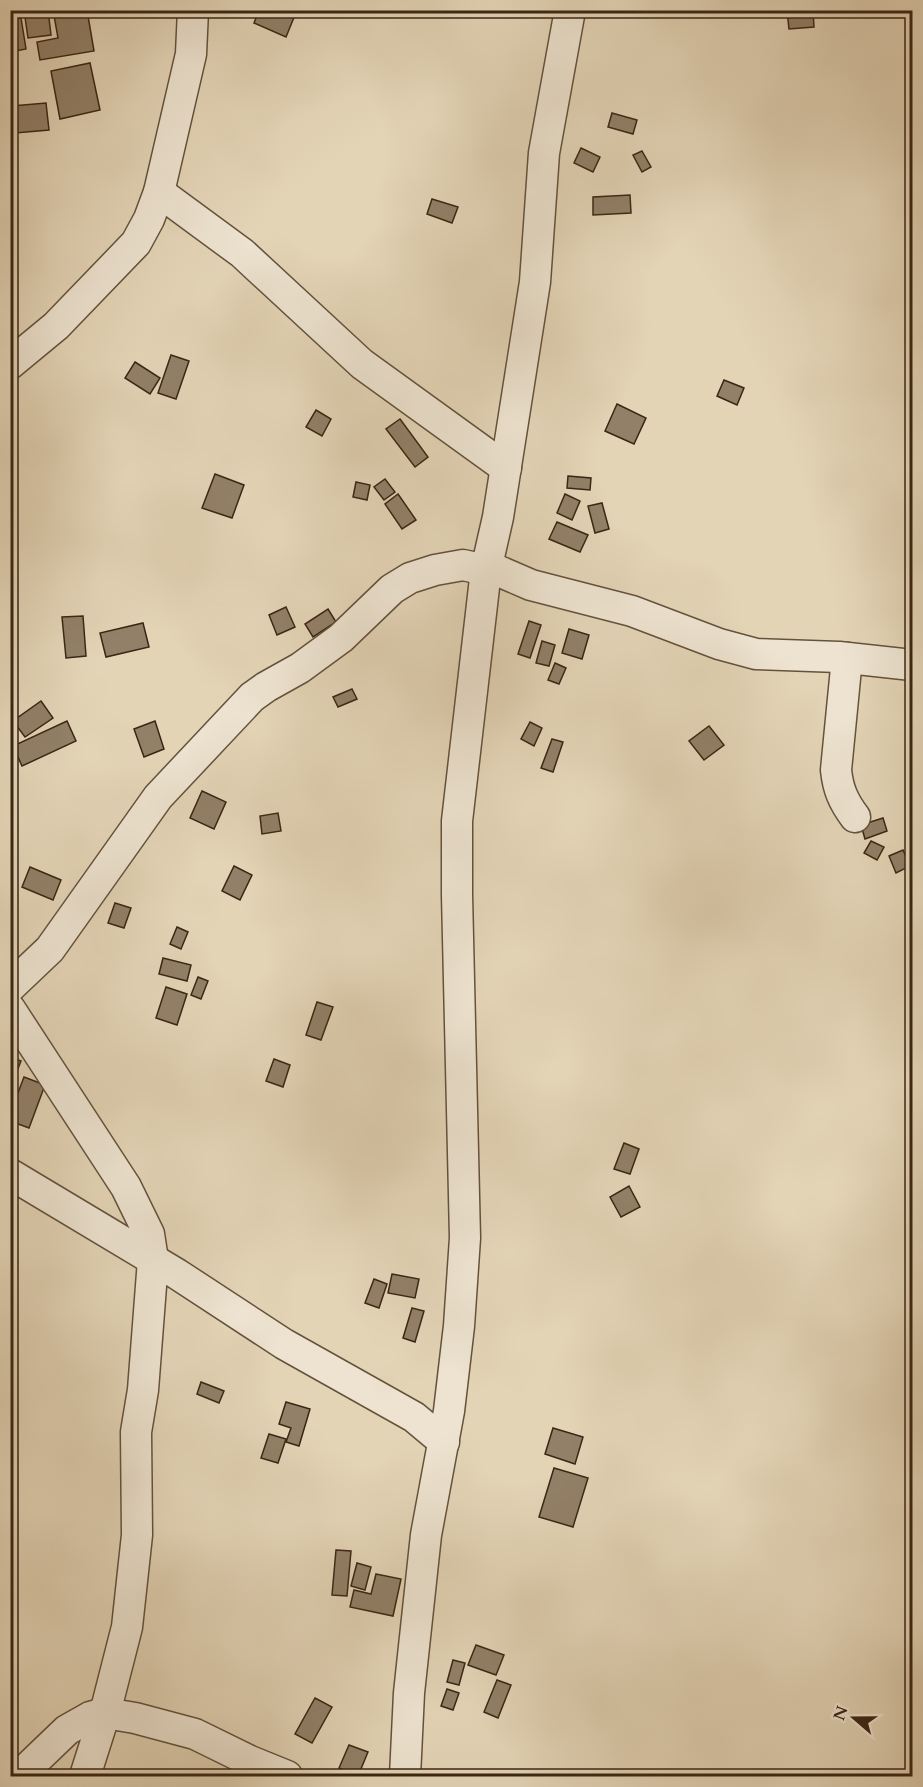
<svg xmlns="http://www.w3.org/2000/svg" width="923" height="1787" font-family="Cardo,serif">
<rect width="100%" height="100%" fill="#e3d4b6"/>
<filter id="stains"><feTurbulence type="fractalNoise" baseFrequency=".00333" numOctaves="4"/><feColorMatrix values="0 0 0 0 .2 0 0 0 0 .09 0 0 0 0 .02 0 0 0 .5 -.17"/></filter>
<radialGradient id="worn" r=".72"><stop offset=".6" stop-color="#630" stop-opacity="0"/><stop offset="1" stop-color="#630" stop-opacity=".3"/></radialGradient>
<g fill="#928068" stroke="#3a2614" stroke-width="1.5">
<path d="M24,10H48L51,35L28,38Z"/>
<path d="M53,10H87L94,51L40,60L37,42L58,38Z"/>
<path d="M259,10H297L286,37L254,23Z"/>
<path d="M787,10H813L814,27L789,29Z"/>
<path d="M21,18L26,49L10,52V20Z"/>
<path d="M90,63L100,110L60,119L51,71Z"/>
<path d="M46,103L49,130L15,133L12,106Z"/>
<path d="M612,113L637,120L633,134L608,127Z"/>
<path d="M581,148L600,157L593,172L574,163Z"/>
<path d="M642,151L651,167L642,172L633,155Z"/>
<path d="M630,195L631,213L593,215V197Z"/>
<path d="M432,199L458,207L452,223L427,214Z"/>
<path d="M171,355L189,361L176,399L158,393Z"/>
<path d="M135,362L160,378L150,394L125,378Z"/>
<path d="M724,380L744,388L737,405L717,396Z"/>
<path d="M617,404L646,418L634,444L605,431Z"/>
<path d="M316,410L331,419L322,436L306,427Z"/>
<path d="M400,419L428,457L415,467L386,429Z"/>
<path d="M215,474L244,485L232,518L202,508Z"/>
<path d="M568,476L591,478L590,490L567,488Z"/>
<path d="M385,479L395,492L384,500L374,487Z"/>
<path d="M356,482L370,485L367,500L353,497Z"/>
<path d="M398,494L416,520L402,529L385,504Z"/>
<path d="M565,494L580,501L572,520L557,513Z"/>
<path d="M602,503L609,529L595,533L588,506Z"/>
<path d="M557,522L588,535L580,552L549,539Z"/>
<path d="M286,607L295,627L277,635L269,615Z"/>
<path d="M328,609L336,622L313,637L305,624Z"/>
<path d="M83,616L86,656L66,658L62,617Z"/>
<path d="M529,621L541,625L530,658L518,654Z"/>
<path d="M143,623L149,647L106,657L100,633Z"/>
<path d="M569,629L589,635L582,659L562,653Z"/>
<path d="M542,641L555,645L549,666L536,663Z"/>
<path d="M555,663L566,668L559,684L548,680Z"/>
<path d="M352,689L357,699L338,707L333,697Z"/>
<path d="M41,701L53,718L25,737L13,721Z"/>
<path d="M67,721L76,741L22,766L13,746Z"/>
<path d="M155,721L164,749L144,757L134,729Z"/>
<path d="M530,722L542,728L534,746L521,739Z"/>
<path d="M709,726L724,745L704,760L689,741Z"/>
<path d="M552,739L563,742L553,772L541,768Z"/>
<path d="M202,791L226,802L214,829L190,818Z"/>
<path d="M278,813L281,831L262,834L260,816Z"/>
<path d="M883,818L887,831L865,839L861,825Z"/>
<path d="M871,841L884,847L877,860L864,853Z"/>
<path d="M903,850L910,866L896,873L889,856Z"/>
<path d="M234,866L252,875L240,900L222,891Z"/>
<path d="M30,867L61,880L53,900L22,887Z"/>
<path d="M115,903L131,908L124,928L108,923Z"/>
<path d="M177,927L188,932L181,949L170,944Z"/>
<path d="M163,958L191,965L187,981L159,974Z"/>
<path d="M198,977L208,981L201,999L191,995Z"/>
<path d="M166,987L187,994L177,1025L156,1018Z"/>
<path d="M317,1002L333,1007L321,1040L306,1035Z"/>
<path d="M10,1057L21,1061L10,1089Z"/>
<path d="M274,1059L290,1065L283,1087L266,1081Z"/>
<path d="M24,1077L45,1085L29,1128L10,1121V1114Z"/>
<path d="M624,1143L639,1149L630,1174L614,1169Z"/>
<path d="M629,1186L640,1207L621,1217L610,1197Z"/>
<path d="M392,1274L419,1279L415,1298L388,1293Z"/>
<path d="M374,1279L387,1284L379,1308L365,1303Z"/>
<path d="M412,1308L424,1311L415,1342L403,1338Z"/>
<path d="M201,1382L224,1391L219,1403L197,1394Z"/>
<path d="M286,1402L310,1409L299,1446L286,1442L291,1428L279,1424Z"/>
<path d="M553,1428L583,1437L575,1464L545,1454Z"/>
<path d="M269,1434L286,1439L278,1463L261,1458Z"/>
<path d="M554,1468L588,1478L573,1527L539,1517Z"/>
<path d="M336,1550L351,1551L347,1596L332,1595Z"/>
<path d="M357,1563L371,1567L365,1590L351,1586Z"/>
<path d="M376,1574L401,1579L393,1616L350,1607L354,1590L371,1594Z"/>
<path d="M476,1645L504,1655L496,1675L468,1665Z"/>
<path d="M453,1660L465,1663L459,1685L447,1682Z"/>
<path d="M497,1680L511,1685L498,1718L484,1712Z"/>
<path d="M447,1689L459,1693L453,1710L441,1706Z"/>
<path d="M315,1698L332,1707L312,1743L295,1734Z"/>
<path d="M349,1745L368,1752L358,1776L339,1768Z"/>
</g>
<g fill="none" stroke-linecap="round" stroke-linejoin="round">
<defs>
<g id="street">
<path d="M159,192L242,253L362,364L506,468"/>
<path d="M10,364L56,326L136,243L149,219L159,192L191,54L193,10"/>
<path d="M487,566L531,585L632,611L719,644L756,654L839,657L912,665"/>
<path d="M847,658L836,770C838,789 843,801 855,817"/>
<path d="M10,987L50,949L158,797L252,697L266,687L300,668L341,638L392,589L410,578L435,570L463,565L486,570"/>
<path d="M10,1009L126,1187L149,1234L153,1260L143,1390L136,1432L137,1535L127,1627L105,1713L85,1776"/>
<path d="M10,1174L177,1274L284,1344L414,1417L444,1442"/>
<path d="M19,1776L67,1730L90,1717L105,1713L135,1718L195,1734L250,1761L287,1776"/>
<path d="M405,1776L409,1693L426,1535L449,1411L459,1326L465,1238L457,895V821L486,570L498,517L535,282L544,153L570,10"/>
</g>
</defs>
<use href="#street" stroke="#64523c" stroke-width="33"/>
<use href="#street" stroke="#ede3d0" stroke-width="30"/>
</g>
<rect width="923" height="1787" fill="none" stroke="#e3d4b6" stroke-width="36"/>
<rect x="12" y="12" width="899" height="1763" fill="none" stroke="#3a2614" stroke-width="3"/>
<rect x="18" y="18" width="887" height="1751" fill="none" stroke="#3a2614" stroke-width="1.5"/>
<g transform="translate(854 1718) rotate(290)" stroke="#ede3d0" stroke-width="4.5" paint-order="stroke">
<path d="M0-4.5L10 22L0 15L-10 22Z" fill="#3a2614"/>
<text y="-9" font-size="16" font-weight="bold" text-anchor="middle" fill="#3a2614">N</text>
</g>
<rect width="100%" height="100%" filter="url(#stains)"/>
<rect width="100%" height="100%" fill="url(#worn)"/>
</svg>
